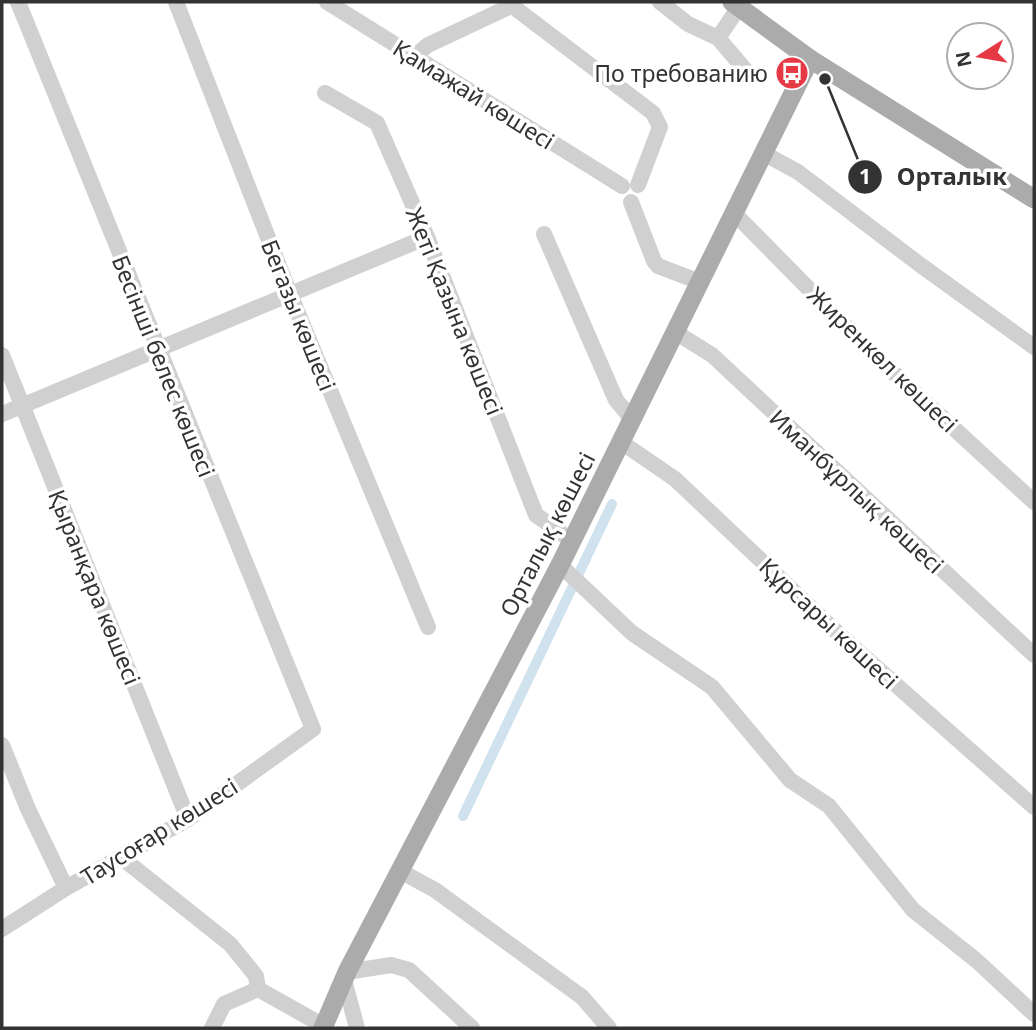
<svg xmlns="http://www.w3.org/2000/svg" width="1036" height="1030" font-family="'Noto Sans',sans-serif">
<rect width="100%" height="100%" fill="#fff"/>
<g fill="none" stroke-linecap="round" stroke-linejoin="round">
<path stroke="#cfe2ee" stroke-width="10" d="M463,816L612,504"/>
<g stroke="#d0d0d0" stroke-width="16">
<path d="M176,2L290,294L428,627"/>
<path d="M327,2L622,186"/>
<path d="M507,2L653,113L660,127L638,185"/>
<path d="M660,2L688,24L718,38L747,72"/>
<path d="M718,38L739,7"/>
<path d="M415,56L428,45L511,6"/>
<path d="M325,93L377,123L427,237L536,515L572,541"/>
<path d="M763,153L798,172L919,264L1034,347"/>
<path d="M631,202L654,261L658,266L700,282"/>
<path d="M734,213L872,353L1034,502"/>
<path d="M544,234L616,400L633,420"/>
<path d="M675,332L712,355L1034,655"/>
<path d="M2,355L188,819"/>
<path d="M2,414L427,237"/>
<path d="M621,442L675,479L842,637L1034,807"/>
<path d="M560,565L632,633L712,687L790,780L829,806L913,910L977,961L1034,1014"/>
<path d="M2,745L28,809L66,888"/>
<path d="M122,858L230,944L256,976L258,989L324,1026"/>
<path d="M400,871L435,890L582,997L609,1028"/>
<path d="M2,929L66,888L188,819L313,729L18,2"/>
<path d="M347,972L391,965L409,970L472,1028"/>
<path d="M344,980L357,1028"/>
<path d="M212,1028L224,1004L258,989"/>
</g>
<g stroke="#ababab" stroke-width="19">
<path d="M732,2L810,59L1034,199"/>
<path d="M323,1028L347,972L560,565L810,59"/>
</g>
</g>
<defs>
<symbol id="bus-disc" viewBox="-11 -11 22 22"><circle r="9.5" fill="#e63946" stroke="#fff"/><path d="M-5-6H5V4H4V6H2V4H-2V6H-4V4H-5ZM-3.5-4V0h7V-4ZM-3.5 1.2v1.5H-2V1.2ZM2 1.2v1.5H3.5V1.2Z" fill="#fff"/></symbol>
</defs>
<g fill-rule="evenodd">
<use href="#bus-disc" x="773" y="54" width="38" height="38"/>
</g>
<g text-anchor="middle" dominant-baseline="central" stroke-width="7" stroke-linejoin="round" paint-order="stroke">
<g font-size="23" fill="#333" stroke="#fff" text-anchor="end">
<text x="768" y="73">По требованию</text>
</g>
<g font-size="23" fill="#333" stroke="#fff">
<text transform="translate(474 94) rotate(32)">Қамажай көшесі</text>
<text transform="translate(455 311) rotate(68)">Жеті Қазына көшесі</text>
<text transform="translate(299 315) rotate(68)">Бегазы көшесі</text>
<text transform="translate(883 359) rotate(44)">Жиренкөл көшесі</text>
<text transform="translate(164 366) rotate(68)">Бесінші белес көшесі</text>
<text transform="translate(857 491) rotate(43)">Иманбұрлық көшесі</text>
<text transform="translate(547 534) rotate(-63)">Орталық көшесі</text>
<text transform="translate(95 587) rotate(68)">Қыранқара көшесі</text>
<text transform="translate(829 623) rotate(43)">Құрсары көшесі</text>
<text transform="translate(159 831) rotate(-32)">Тауcоғар көшесі</text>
</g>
</g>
<path fill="none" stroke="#333" stroke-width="2.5" d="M825 79L865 177"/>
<g fill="#333" stroke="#fff" stroke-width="2.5">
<circle cx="825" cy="79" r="7"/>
<circle cx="865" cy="177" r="18"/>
</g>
<g font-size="21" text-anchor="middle" font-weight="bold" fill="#fff">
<text x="865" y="184">1</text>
</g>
<g font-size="24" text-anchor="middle" font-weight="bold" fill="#333" stroke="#fff" stroke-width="7" stroke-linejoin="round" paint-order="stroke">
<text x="952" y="185">Орталык</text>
</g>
<rect width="1036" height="1030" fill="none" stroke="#333333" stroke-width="7"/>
<g transform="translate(980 56) rotate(259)"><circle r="33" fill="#ffffff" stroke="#adadad" stroke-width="2"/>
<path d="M0-5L12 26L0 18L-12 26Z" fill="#e63946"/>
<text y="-10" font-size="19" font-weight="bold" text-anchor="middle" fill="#333333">N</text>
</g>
</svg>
